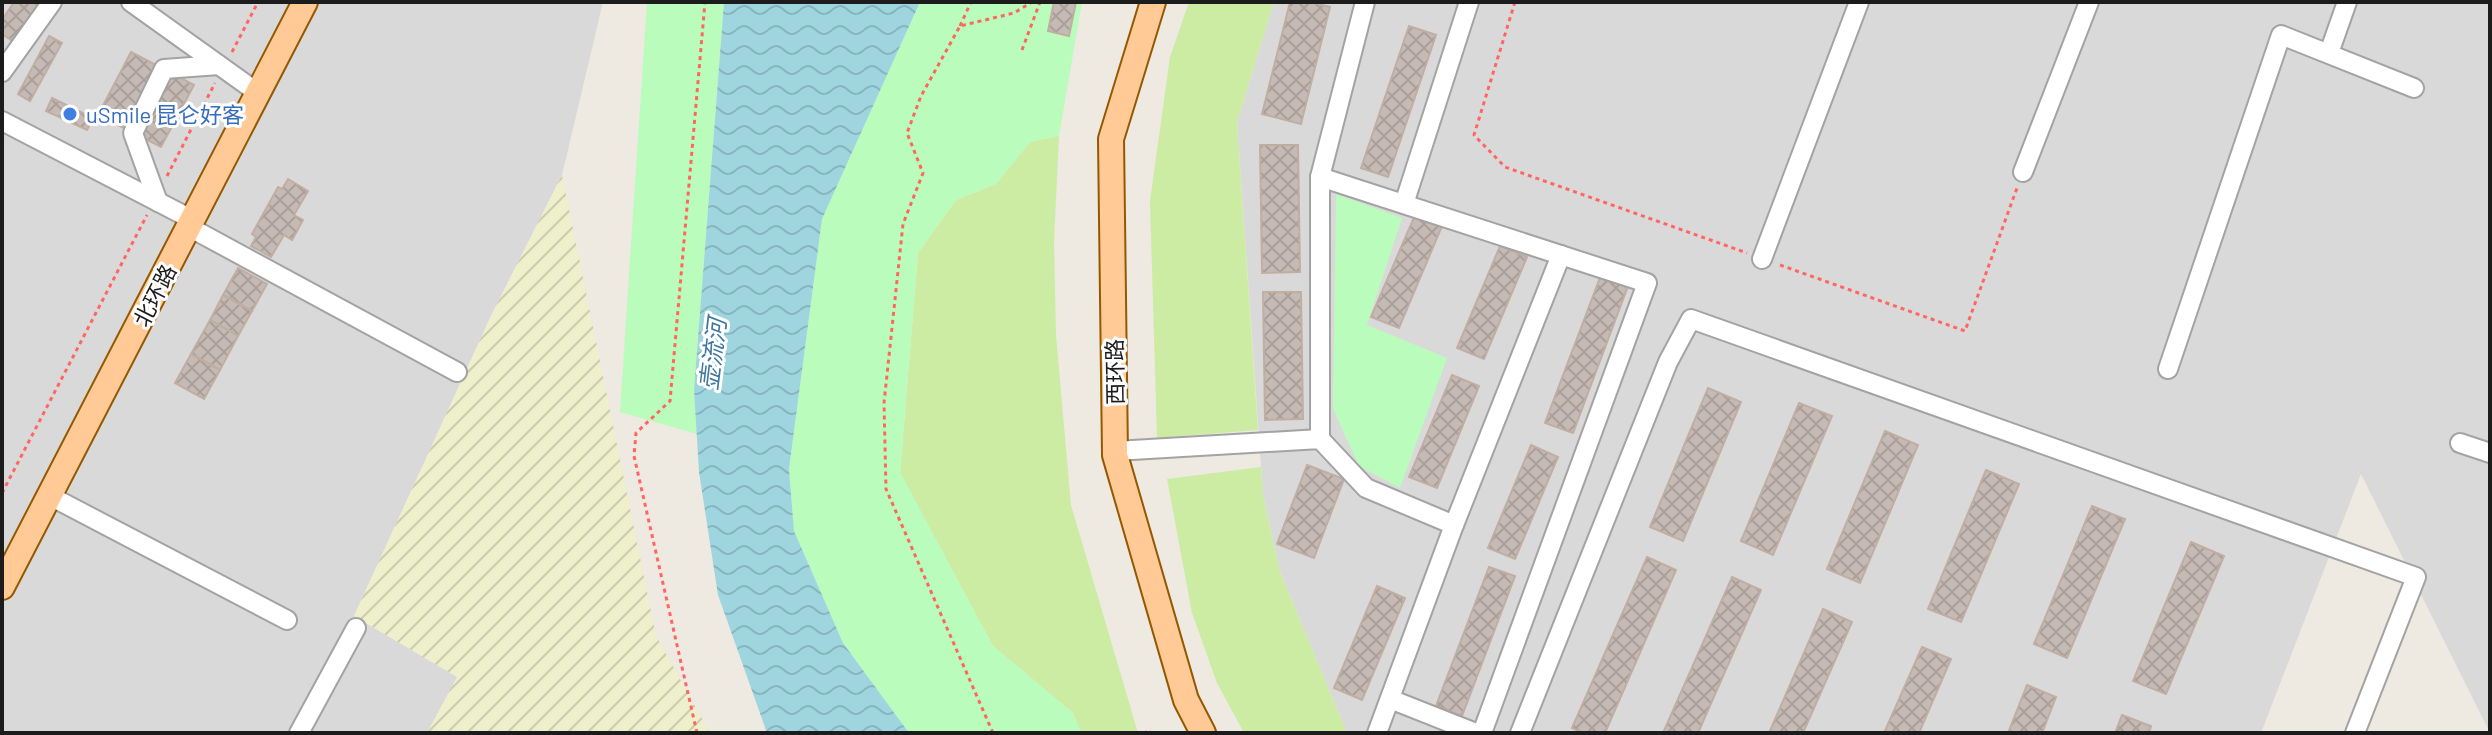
<svg xmlns="http://www.w3.org/2000/svg" width="2492" height="735" font-family="Barlow,'Noto Sans SC',sans-serif">
<defs>
<pattern id="farmland-furrows" width="10" height="10" patternUnits="userSpaceOnUse" patternTransform="scale(2)"><rect width="10" height="10" fill="#eeefcb"/><path d="M-1 1l2-2M0 10L10 0M9 11l2-2" fill="none" stroke="#ccccae"/></pattern>
<pattern id="water-waves" width="16" height="10" patternUnits="userSpaceOnUse" patternTransform="scale(2)"><rect width="16" height="10" fill="#9fd5df"/><path d="M0 5q4-4 8 0t8 0" fill="none" stroke="#88b6bf"/></pattern>
<pattern id="building-cross-hatch" width="8" height="8" patternUnits="userSpaceOnUse" patternTransform="scale(2)"><rect width="8" height="8" fill="#c6bab4"/><path d="M0 0l8 8M0 8l8-8" fill="none" stroke="#aa9f9a"/></pattern>
</defs>
<rect width="100%" height="100%" fill="#eee9e1"/>
<g fill="#dad9d9">
<path d="M2,2H603L562,175L491,316L354,616L458,677L427,733H2Z"/>
<path d="M1274,2H2490V733L2361,474L2261,733H1347L1280,572L1263,495L1237,122Z"/>
</g>
<path fill="url(#farmland-furrows)" d="M562,175L656,636L710,733H427L457,677L354,616L491,316Z"/>
<g fill="#cceca3">
<path d="M1189,2H1274L1237,122L1258,430L1157,438L1150,201L1170,57Z"/>
<path d="M1059,136L1054,242L1056,335L1071,505L1138,733H1081L1073,713L993,646L900,473L918,253L956,200L996,184L1030,142Z"/>
<path d="M1261,467L1263,495L1280,572L1347,733H1244L1217,683L1192,613L1167,479Z"/>
</g>
<g fill="#bafcbb">
<path d="M647,2H724L694,390L697,434L620,412Z"/>
<path d="M920,2H1082L1059,136L1030,142L996,184L956,200L918,253L900,472L993,646L1073,713L1081,733H909L843,643L794,531L789,469L822,219Z"/>
<path d="M1336,194L1402,218L1367,325L1447,358L1400,488L1359,466L1333,409Z"/>
</g>
<path fill="url(#water-waves)" d="M724,2H920L822,219L789,469L794,531L843,643L909,733H767L718,595L699,472L694,390Z"/>
<g fill="url(#building-cross-hatch)" stroke="#c1aea3" stroke-width="2">
<path d="M14,2H45L17,44L2,34V20Z"/>
<path d="M1054,2H1076L1069,36L1048,31Z"/>
<path d="M1290,2H1310L1330,7L1301,124L1262,114Z"/>
<path d="M1409,26L1436,35L1388,177L1361,168Z"/>
<path d="M49,36L62,43L30,101L18,94Z"/>
<path d="M131,52L194,85L161,147L98,115Z"/>
<path d="M52,98L93,118L87,130L46,111Z"/>
<path d="M1260,145H1298L1300,272L1262,273Z"/>
<path d="M288,179L308,191L294,215L303,220L292,240L284,235L271,257L251,246L256,237L252,234L278,187L282,189Z"/>
<path d="M1415,215L1442,226L1399,328L1371,317Z"/>
<path d="M1500,246L1527,257L1484,359L1457,348Z"/>
<path d="M238,268L267,284L252,311L223,295Z"/>
<path d="M1601,275L1628,286L1573,433L1545,423Z"/>
<path d="M1263,292H1301L1303,419L1265,420Z"/>
<path d="M223,295L252,311L238,336L210,320Z"/>
<path d="M210,320L238,336L220,370L191,354Z"/>
<path d="M191,354L220,370L204,399L175,383Z"/>
<path d="M1452,375L1479,386L1437,488L1409,477Z"/>
<path d="M1708,388L1741,402L1683,541L1650,527Z"/>
<path d="M1799,403L1832,416L1773,555L1741,541Z"/>
<path d="M1885,431L1918,445L1860,583L1827,569Z"/>
<path d="M1531,445L1558,457L1515,559L1488,548Z"/>
<path d="M1307,465L1344,479L1314,558L1277,544Z"/>
<path d="M1986,470L2019,484L1961,622L1928,609Z"/>
<path d="M2092,506L2125,519L2067,658L2034,644Z"/>
<path d="M2191,542L2224,556L2166,694L2133,681Z"/>
<path d="M1647,557L1676,570L1605,733H1583L1572,728Z"/>
<path d="M1489,567L1515,576L1462,716L1436,706Z"/>
<path d="M1732,577L1761,590L1698,733H1663Z"/>
<path d="M1377,586L1405,598L1362,700L1334,688Z"/>
<path d="M1823,609L1852,622L1803,733H1769Z"/>
<path d="M1922,647L1951,659L1919,733H1884Z"/>
<path d="M2027,685L2056,697L2042,733H2008Z"/>
<path d="M2122,715L2151,726L2149,733H2115Z"/>
</g>
<g fill="none" stroke-linecap="round" stroke-linejoin="round">
<defs>
<g id="minor">
<path d="M131,2L258,93"/>
<path d="M2329,53L2347,2"/>
<path d="M2,72L52,2"/>
<path d="M2,121L193,220"/>
<path d="M2023,172L2089,2"/>
<path d="M1320,177L1647,283L1482,733"/>
<path d="M158,202L133,133L164,69L219,65"/>
<path d="M1404,204L1469,2"/>
<path d="M189,227L457,372"/>
<path d="M1762,259L1859,2"/>
<path d="M2168,369L2281,35L2414,88"/>
<path d="M1320,439V177L1365,2"/>
<path d="M2460,443L2490,453"/>
<path d="M1115,451L1320,439L1366,488L1454,525L1377,733"/>
<path d="M50,496L287,620"/>
<path d="M1454,525L1561,255"/>
<path d="M1390,699L1476,733"/>
<path d="M299,733L356,628"/>
<path d="M1520,733L1668,362L1691,319L2416,577L2355,733"/>
</g>
<g id="major">
<path d="M1153,2L1111,139L1115,455L1186,700L1203,733"/>
<path d="M2,587L305,2"/>
</g>
</defs>
<use href="#minor" stroke="#a3a3a3" stroke-width="22"/>
<use href="#major" stroke="#945900" stroke-width="28"/>
<g stroke="#ff6661" stroke-width="3" stroke-dasharray="4 4" stroke-linecap="butt">
<path d="M1515,2L1474,135L1505,167L1747,253"/>
<path d="M960,26L971,2"/>
<path d="M1022,50L1040,2"/>
<path d="M232,52L258,2"/>
<path d="M167,176L215,83"/>
<path d="M1780,265L1965,331L2017,188"/>
<path d="M2,493L147,215"/>
<path d="M697,733L634,456L636,433L670,401L705,2"/>
<path d="M993,733L886,489L884,403L903,224L923,173L907,133L921,96L960,26L1014,13L1032,2"/>
<path d="M1143,733L1151,731"/>
</g>
<use href="#minor" stroke="#fff" stroke-width="18"/>
<use href="#major" stroke="#ffca95" stroke-width="24"/>
</g>
<circle fill="#3f7fe0" stroke="#fff" stroke-width="3" cx="70" cy="114" r="8"/>
<g text-anchor="middle" dominant-baseline="central" stroke-width="6" stroke-linejoin="round" paint-order="stroke">
<g font-size="22" fill="#366cbe" stroke="#fff" text-anchor="start">
<text x="86" y="114">uSmile 昆仑好客</text>
</g>
<g font-size="22" fill="#1c1c1c" stroke="#fff">
<text transform="translate(154 295) rotate(-63)">北环路</text>
<text transform="translate(1114 372) rotate(-91)">西环路</text>
</g>
<g font-size="24" font-style="italic" fill="#3f77a0" stroke="#fff">
<text transform="translate(712 354) rotate(-83)">壶流河</text>
</g>
</g>
<rect width="2492" height="735" fill="none" stroke="#1c1c1c" stroke-width="8"/>
</svg>
